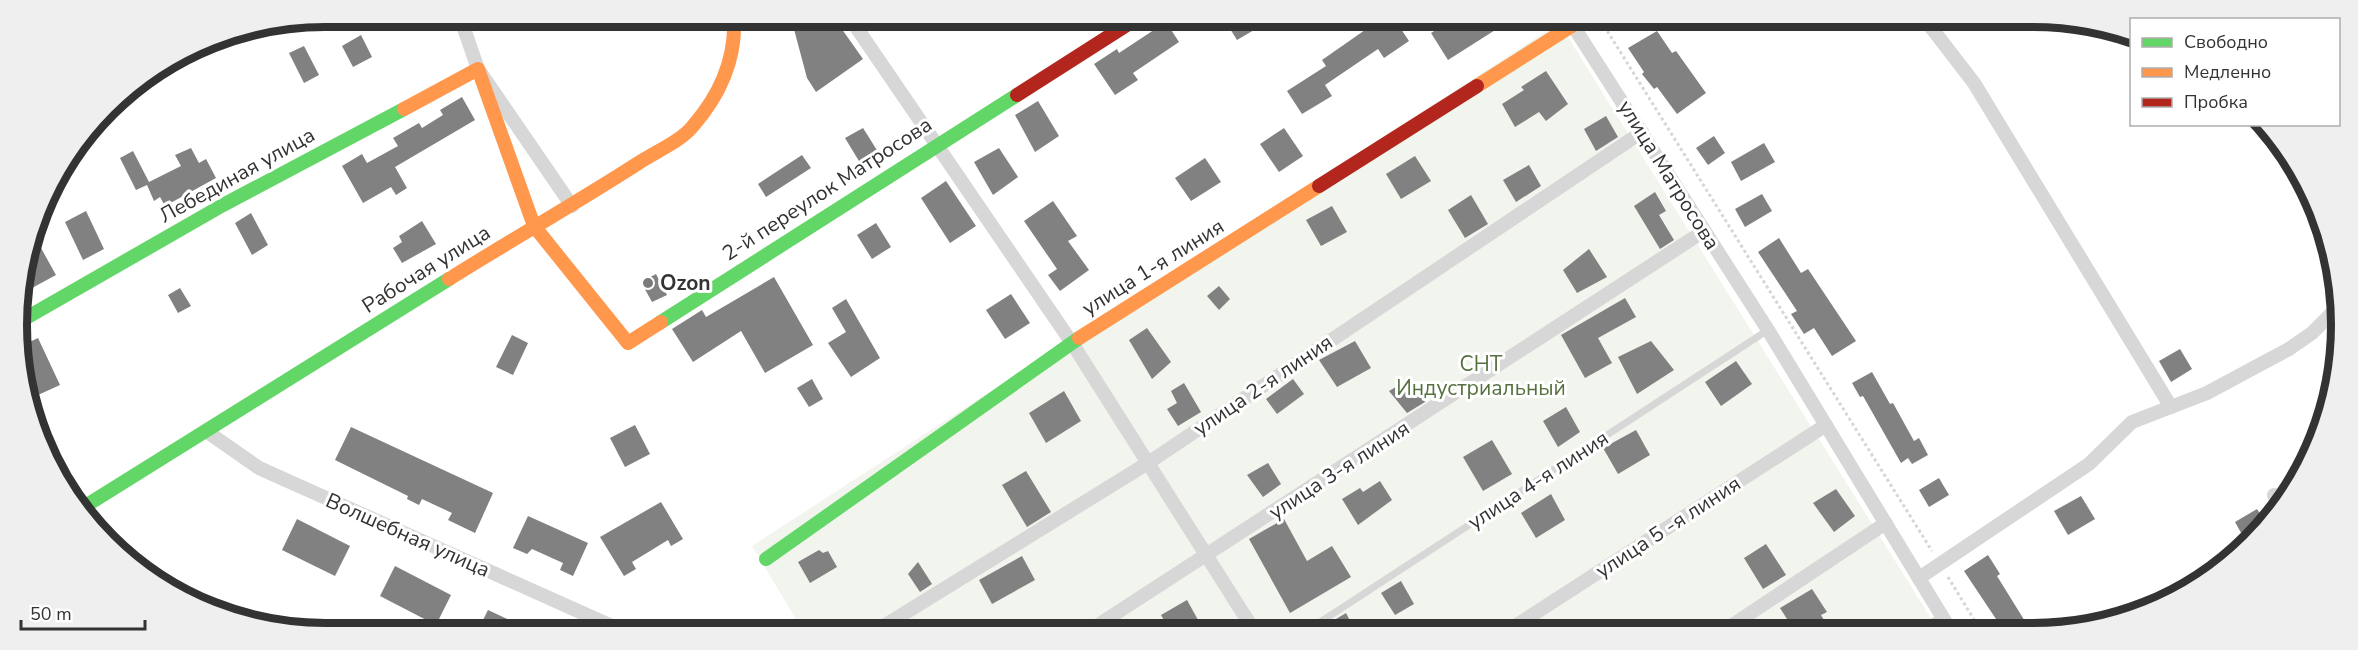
<svg xmlns="http://www.w3.org/2000/svg" width="2358" height="650" font-family="'Nunito Sans',sans-serif">
<rect width="100%" height="100%" fill="#fff"/>
<path fill="#f1f5ed" d="M1559,23L1939,631L802,629L752,546Z"/>
<g fill="#818181">
<path d="M791,18H834L863,59L816,92L807,78Z"/>
<path d="M1224,19L1271,20L1237,40Z"/>
<path d="M1358,20H1395L1409,41L1384,58L1378,49L1325,85L1332,96L1302,114L1287,91L1326,66L1322,60L1365,30Z"/>
<path d="M1452,20H1511L1448,60L1431,33Z"/>
<path d="M1166,22L1179,42L1133,73L1138,80L1115,95L1094,64L1117,49L1119,53Z"/>
<path d="M1657,31L1672,53L1676,51L1706,93L1677,114L1657,87L1654,89L1642,74L1644,72L1628,48Z"/>
<path d="M361,35L372,57L353,67L342,46Z"/>
<path d="M304,46L319,75L304,83L289,53Z"/>
<path d="M1546,71L1568,104L1546,121L1539,112L1515,127L1502,104L1524,90L1521,87Z"/>
<path d="M462,97L475,120L395,167L407,188L396,195L391,187L363,203L342,166L362,154L367,163L398,146L393,138L419,123L422,128L443,115L440,110Z"/>
<path d="M1038,101L1059,136L1035,152L1015,115Z"/>
<path d="M1606,116L1618,137L1596,151L1584,129Z"/>
<path d="M863,128L880,155L862,166L845,138Z"/>
<path d="M1284,128L1303,156L1279,172L1260,144Z"/>
<path d="M1714,136L1725,153L1708,165L1696,148Z"/>
<path d="M1764,143L1775,162L1741,181L1731,162Z"/>
<path d="M191,148L199,163L206,159L216,178L165,206L160,197L154,201L147,185L136,190L120,158L133,151L149,182L181,166L175,155Z"/>
<path d="M999,148L1018,177L993,195L974,162Z"/>
<path d="M802,155L811,168L766,197L758,184Z"/>
<path d="M1415,156L1431,181L1401,199L1386,174Z"/>
<path d="M1205,158L1221,182L1191,201L1175,178Z"/>
<path d="M1529,165L1541,186L1516,202L1503,180Z"/>
<path d="M946,181L976,226L950,243L921,198Z"/>
<path d="M1655,192L1666,211L1659,215L1674,240L1660,249L1634,206Z"/>
<path d="M1762,194L1772,211L1745,227L1735,209Z"/>
<path d="M1471,195L1488,224L1465,238L1448,210Z"/>
<path d="M1053,201L1077,236L1068,241L1089,270L1060,291L1048,275L1057,269L1024,221Z"/>
<path d="M1332,206L1347,232L1321,246L1306,220Z"/>
<path d="M86,211L104,249L83,260L65,222Z"/>
<path d="M251,213L268,245L252,255L235,223Z"/>
<path d="M422,221L436,244L402,263L393,248L402,242L399,236Z"/>
<path d="M876,223L891,247L872,259L857,235Z"/>
<path d="M1779,238L1801,273L1808,269L1856,341L1832,356L1814,328L1804,334L1791,314L1797,311L1758,252Z"/>
<path d="M41,248L56,275L32,288L25,275L31,253Z"/>
<path d="M1589,249L1607,277L1577,293L1563,270Z"/>
<path d="M656,274L667,295L652,302L641,282Z"/>
<path d="M774,277L813,345L765,373L741,331L693,362L672,329L702,310L706,317Z"/>
<path d="M1219,286L1230,299L1219,310L1207,296Z"/>
<path d="M180,288L191,306L178,313L168,295Z"/>
<path d="M1011,294L1030,323L1005,339L986,310Z"/>
<path d="M1625,298L1636,317L1598,338L1612,363L1585,378L1561,335Z"/>
<path d="M846,299L880,358L851,377L828,343L846,332L832,308Z"/>
<path d="M1147,328L1171,362L1152,379L1129,340Z"/>
<path d="M512,335L528,343L513,375L496,367Z"/>
<path d="M38,338L60,385L27,400L25,386L29,384L24,373L21,346Z"/>
<path d="M1355,341L1371,368L1337,387L1319,360Z"/>
<path d="M1651,341L1674,370L1637,394L1618,357Z"/>
<path d="M2180,349L2192,369L2171,382L2159,361Z"/>
<path d="M1736,361L1752,384L1721,406L1705,382Z"/>
<path d="M1872,372L1890,404L1893,403L1914,441L1919,438L1928,455L1912,464L1908,458L1901,463L1863,396L1860,397L1852,383Z"/>
<path d="M1411,378L1425,402L1407,413L1389,391Z"/>
<path d="M812,379L823,399L809,407L797,388Z"/>
<path d="M1293,379L1304,394L1277,414L1266,399Z"/>
<path d="M1184,383L1201,412L1178,426L1167,409L1177,403L1171,391Z"/>
<path d="M1064,391L1081,421L1046,443L1029,413Z"/>
<path d="M1566,407L1580,432L1558,447L1543,421Z"/>
<path d="M635,425L650,454L625,467L610,438Z"/>
<path d="M351,427L493,493L475,533L448,520L452,513L422,499L419,505L407,499L408,496L335,460Z"/>
<path d="M1636,430L1650,455L1618,474L1603,448Z"/>
<path d="M1492,440L1512,474L1483,491L1463,457Z"/>
<path d="M1268,463L1281,484L1263,497L1247,475Z"/>
<path d="M1026,471L1051,512L1027,527L1002,485Z"/>
<path d="M1939,478L1949,495L1929,507L1919,490Z"/>
<path d="M1380,481L1392,500L1358,525L1342,499L1360,488L1363,492Z"/>
<path d="M1836,489L1855,516L1834,532L1813,503Z"/>
<path d="M1551,494L1565,520L1536,538L1521,513Z"/>
<path d="M2081,496L2095,519L2068,535L2054,511Z"/>
<path d="M661,502L683,539L671,546L668,540L632,562L636,569L624,576L600,537Z"/>
<path d="M2257,509L2266,523L2259,532L2245,540L2235,522Z"/>
<path d="M528,516L588,543L573,576L560,570L563,563L532,549L527,554L513,548Z"/>
<path d="M297,519L350,546L335,576L282,550Z"/>
<path d="M1284,519L1307,561L1332,546L1351,577L1290,613L1249,539Z"/>
<path d="M1766,544L1786,575L1763,589L1744,558Z"/>
<path d="M819,550L823,553L828,551L837,567L810,583L798,562Z"/>
<path d="M1988,555L2000,574L1997,576L2031,631H2004L1964,571Z"/>
<path d="M1022,556L1035,580L992,604L979,580Z"/>
<path d="M918,562L932,584L920,592L908,574Z"/>
<path d="M395,566L451,595L436,625L380,596Z"/>
<path d="M1401,581L1414,604L1395,615L1381,593Z"/>
<path d="M1812,589L1827,612L1821,615L1830,630H1794L1780,608Z"/>
<path d="M1187,600L1203,629H1169L1161,615Z"/>
<path d="M488,610L527,628H479Z"/>
<path d="M1346,613L1355,630H1319L1331,622Z"/>
</g>
<g fill="none" stroke-linecap="round" stroke-linejoin="round">
<g stroke="#d6d6d6" stroke-width="3" stroke-dasharray="3 3" stroke-linecap="butt">
<path d="M1601,21L1932,551"/>
<path d="M1948,577L1981,631"/>
</g>
<path stroke="#d7d7d7" stroke-width="7" d="M1308,630L1768,330"/>
<g stroke="#d7d7d7" stroke-width="14">
<path d="M460,17L478,69L572,206"/>
<path d="M850,18L1072,343L1253,629"/>
<path d="M1570,21L1768,330L1951,631"/>
<path d="M1927,22L1974,83L2171,407"/>
<path d="M206,431L259,468L616,628"/>
<path d="M2274,495L2279,504"/>
<path d="M1919,578L2089,464L2132,422L2207,393L2289,349L2312,333L2336,309"/>
<path d="M879,629L1148,463L1642,132"/>
<path d="M1092,629L1704,231"/>
<path d="M1509,630L1826,425"/>
<path d="M1725,630L1886,523"/>
<path d="M1926,631L1943,619"/>
</g>
<g stroke="#63d668" stroke-width="14">
<path d="M19,322L223,205L404,109"/>
<path d="M661,322L1017,95"/>
<path d="M79,510L449,279"/>
<path d="M766,559L1079,338"/>
</g>
<g stroke="#ff974d" stroke-width="14">
<path d="M1477,86L1573,25"/>
<path d="M404,109L478,69L534,226L628,343L661,322"/>
<path d="M449,279C513,239 578,202 640,162C657,151 681,141 693,126C720,95 736,60 734,18"/>
<path d="M1079,338L1319,186"/>
</g>
<g stroke="#b3261e" stroke-width="14">
<path d="M1017,95L1136,19"/>
<path d="M1319,186L1477,86"/>
</g>
</g>
<circle fill="#7a7a7a" stroke="#fff" stroke-width="2" cx="648" cy="283" r="6"/>
<g text-anchor="middle" dominant-baseline="central" stroke-width="6" stroke-linejoin="round" paint-order="stroke">
<g font-size="21" fill="#333" stroke="#fff">
<text transform="translate(237 175) rotate(-29)">Лебединая улица</text>
<text transform="translate(1669 175) rotate(58)">улица Матросова</text>
<text transform="translate(827 189) rotate(-33)">2-й переулок Матросова</text>
<text transform="translate(1153 267) rotate(-32)">улица 1-я линия</text>
<text transform="translate(426 269) rotate(-32)">Рабочая улица</text>
<text transform="translate(1263 385) rotate(-34)">улица 2-я линия</text>
<text transform="translate(1339 470) rotate(-33)">улица 3-я линия</text>
<text transform="translate(1538 480) rotate(-33)">улица 4-я линия</text>
<text transform="translate(1668 527) rotate(-33)">улица 5 -я линия</text>
<text transform="translate(408 535) rotate(24)">Волшебная улица</text>
</g>
<g font-size="21" font-weight="bold" fill="#333" stroke="#fff" text-anchor="start">
<text x="660" y="283">Ozon</text>
</g>
<g font-size="21" fill="#56703f" stroke="#fff">
<text x="1481" y="364">СНТ<tspan x="1481" dy="24">Индустриальный</tspan></text>
</g>
</g>
<path d="M0 0H2358V650H0ZM325 27H2033A298 298 0 0 1 2331 325V325A298 298 0 0 1 2033 623H325A298 298 0 0 1 27 325V325A298 298 0 0 1 325 27Z" fill="#efefef" fill-rule="evenodd"/>
<path fill="none" stroke="#333" stroke-width="8" d="M325 27H2033A298 298 0 0 1 2331 325V325A298 298 0 0 1 2033 623H325A298 298 0 0 1 27 325V325A298 298 0 0 1 325 27Z"/>
<rect x="2130" y="18" width="210" height="108" fill="#ffffff" stroke="#adadad" stroke-width="1.5"/>
<rect x="2142" y="38" width="30" height="9" fill="#63d668" stroke="#adadad" stroke-width="1.5"/>
<text x="2184" y="48" font-size="18" fill="#333333">Свободно</text>
<rect x="2142" y="68" width="30" height="9" fill="#ff974d" stroke="#adadad" stroke-width="1.5"/>
<text x="2184" y="78" font-size="18" fill="#333333">Медленно</text>
<rect x="2142" y="98" width="30" height="9" fill="#b3261e" stroke="#adadad" stroke-width="1.5"/>
<text x="2184" y="108" font-size="18" fill="#333333">Пробка</text>
<path d="M21 620v9h124v-9" fill="none" stroke="#333333" stroke-width="3"/>
<text x="30" y="620" font-size="18" fill="#333333" stroke="#ffffff" stroke-width="4.5" paint-order="stroke">50 m</text>
</svg>
